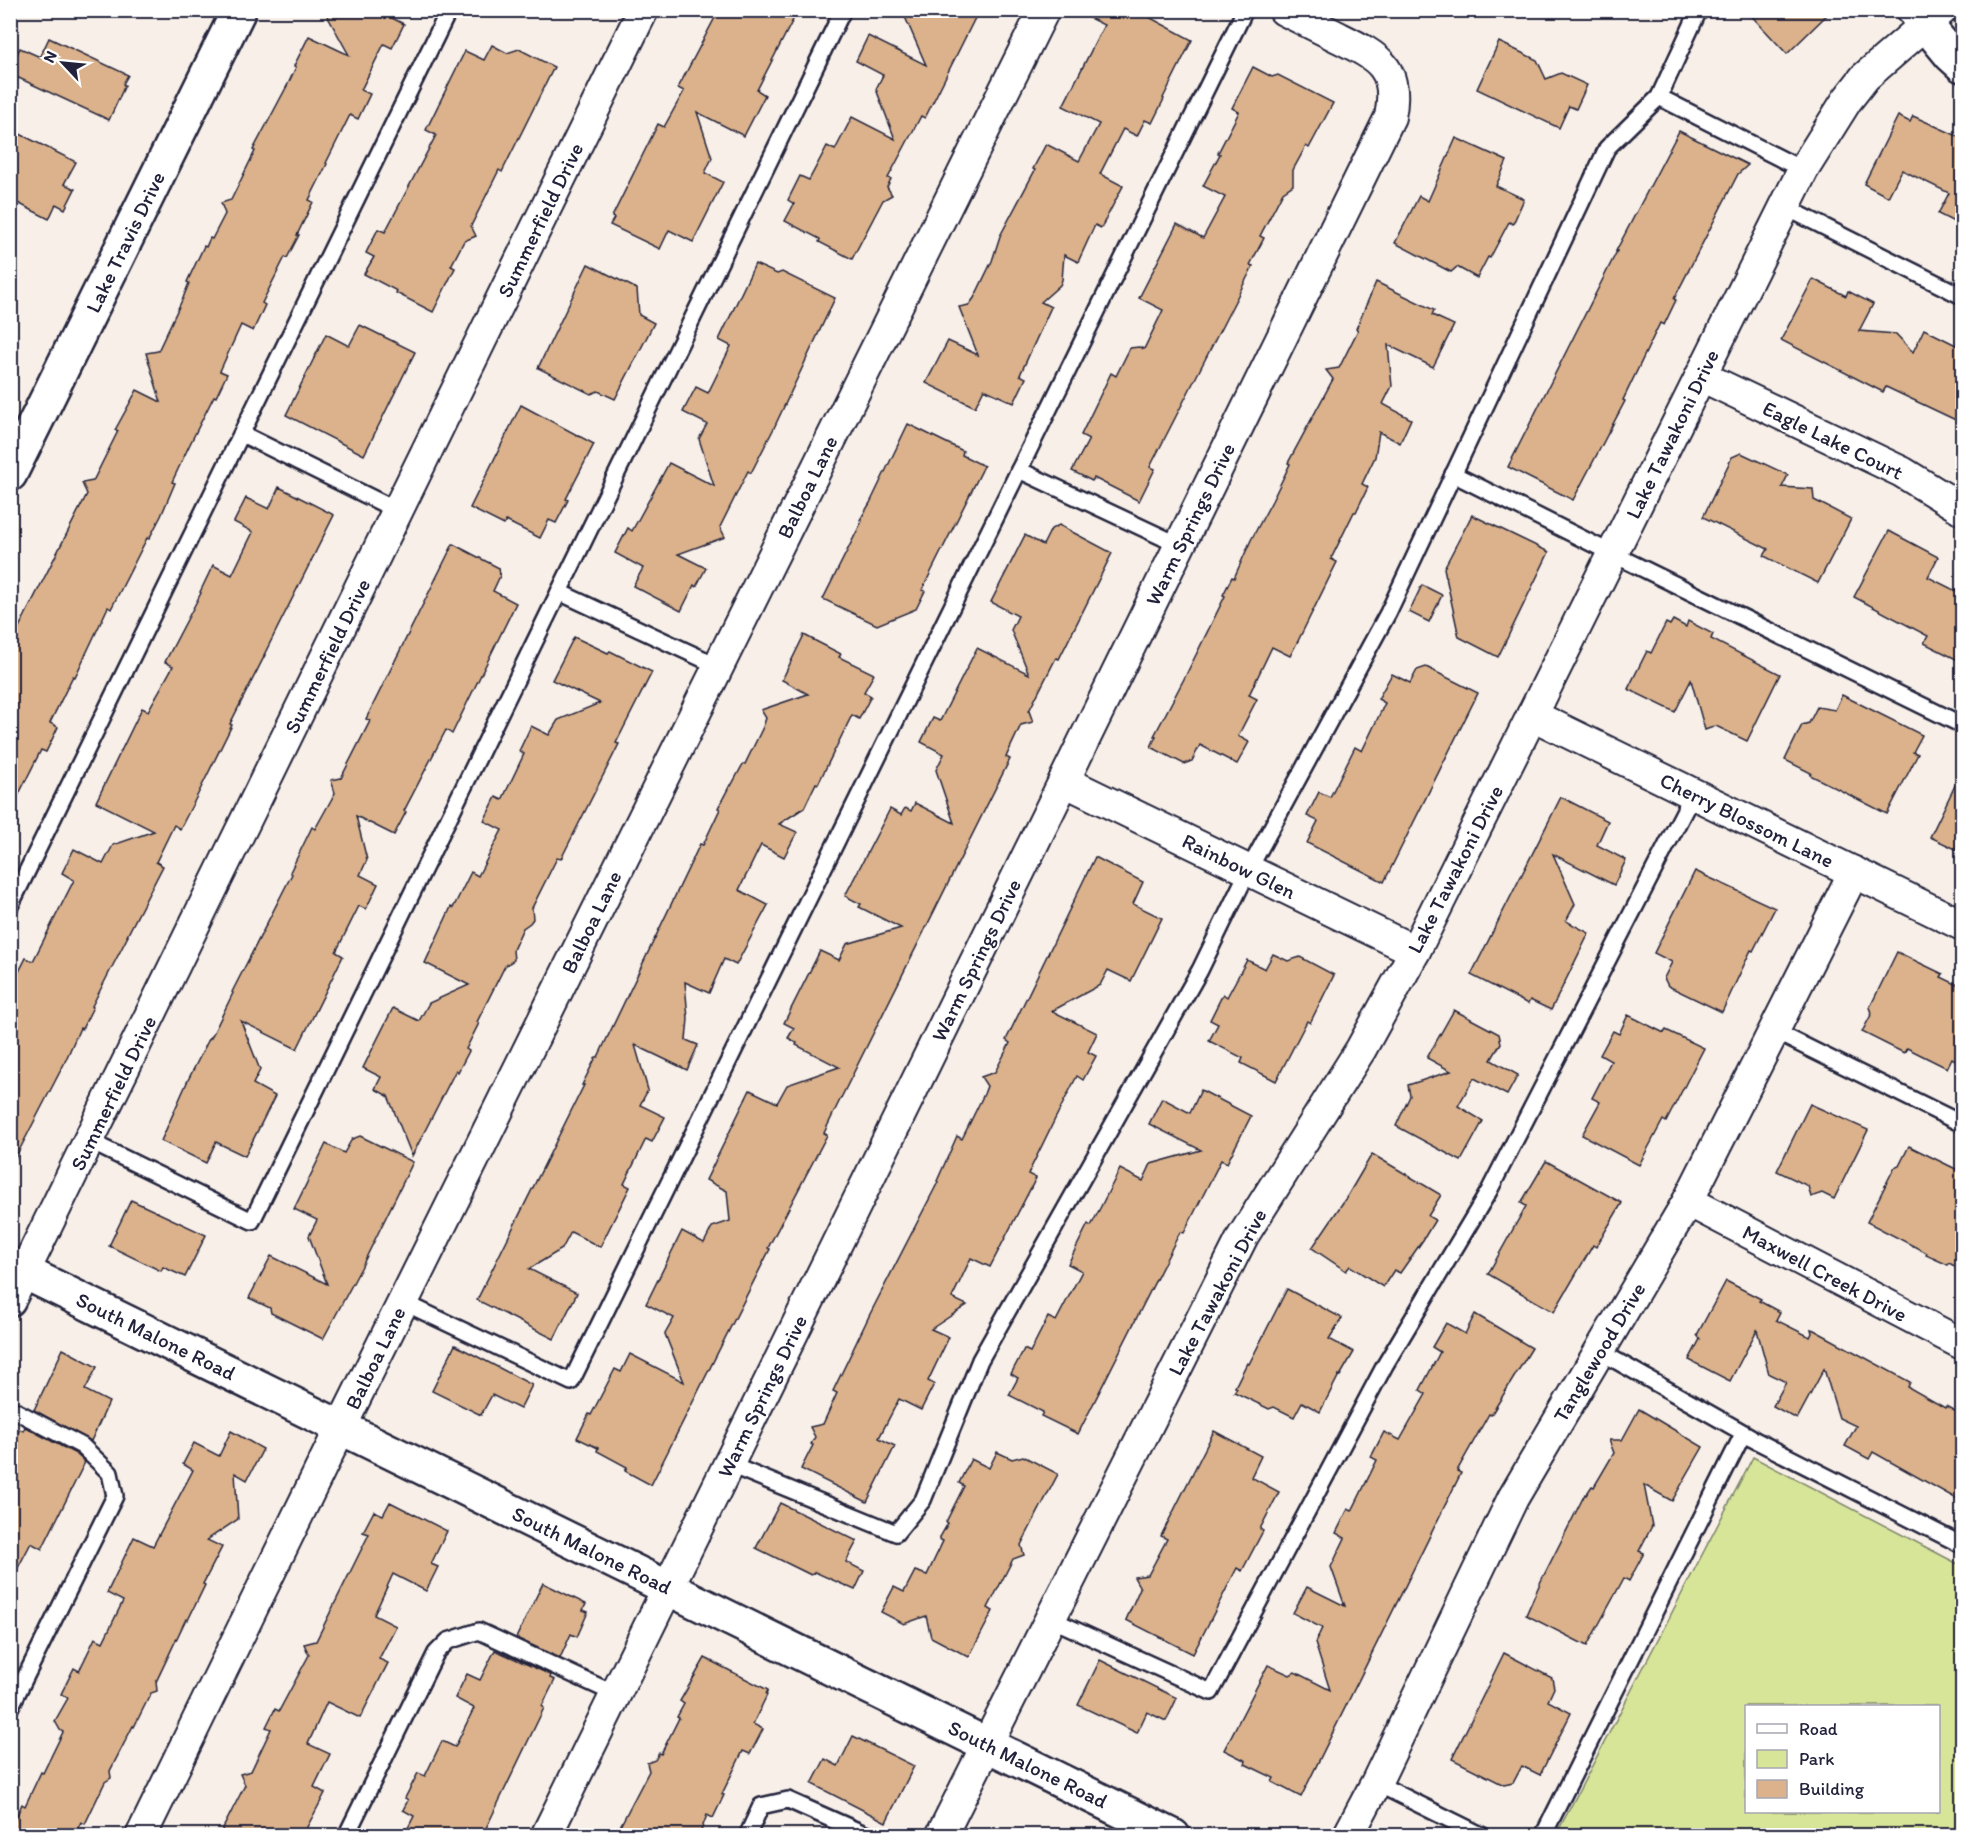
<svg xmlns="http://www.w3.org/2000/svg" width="1973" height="1846" font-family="Itim,sans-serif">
<rect width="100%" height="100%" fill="#f8f0e8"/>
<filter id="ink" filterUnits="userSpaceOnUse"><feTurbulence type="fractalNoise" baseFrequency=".0167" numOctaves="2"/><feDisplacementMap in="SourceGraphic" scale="12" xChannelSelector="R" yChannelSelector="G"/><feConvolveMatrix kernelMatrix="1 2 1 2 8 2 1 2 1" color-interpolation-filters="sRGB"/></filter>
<g filter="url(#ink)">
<path fill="#d7e599" stroke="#7c846a" stroke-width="1.5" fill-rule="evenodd" d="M1753,1457L1962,1566V1835H1556ZM1746,1706H1938V1812H1746Z"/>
<g fill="#dbb28b" stroke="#22223b" stroke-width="1.5">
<path d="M324,10H376L404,24L392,48L384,44L361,90L370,94L358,119L350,115L326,163L327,164L309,200L313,202L297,235H299L287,258L285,257L262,303L265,305L253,331L241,325L220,371L227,374L216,397L214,396L190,444L172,482L175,483L161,516L149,539L147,538L111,609L108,607L75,677L73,676L50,723L58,727L46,752L41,750L10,812V645L87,494L82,483L93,481L118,431L115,430L137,390L161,402L146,353L158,351L183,298L189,283L187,282L204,246L206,247L210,238L212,239L225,214L221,203L231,200L255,151L253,150L288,84L296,67L294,66L309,36L349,55Z"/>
<path d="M719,10H798L757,90L765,95L744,136L697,112L712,158L705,173L723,182L693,242L669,230L660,249L610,225L614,218L612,217L658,124L664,127L684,91L678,88Z"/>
<path d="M902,10H979L925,118L921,116L888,178L891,179L887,187L892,195L883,200L852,259L819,242L820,239L785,221L794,204L788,200L800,176L809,180L827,146L835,150L852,117L895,139L876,89L883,75L856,61L868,36L926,65Z"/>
<path d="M1073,10H1136L1192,40L1163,98L1164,99L1152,123L1145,120L1137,136L1123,129L1100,174L1123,186L1101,228L1095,225L1078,262L1064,255L1062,280L1060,285L1041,302L1051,307L1020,375L1026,378L1014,403L984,389L975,407L926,383L948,341L978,355L959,307L969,305L974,298L992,261L1000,236L1035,170L1033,169L1046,144L1079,161L1099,124L1063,106L1104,25Z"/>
<path d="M1746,10H1832L1787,54Z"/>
<path d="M49,38L128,75L123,84L125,85L109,120L10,74V68L20,48L40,57Z"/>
<path d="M1499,42L1537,60L1546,79L1561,73L1587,85L1576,109L1569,106L1559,128L1477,89Z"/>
<path d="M492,45L507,53L519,49L554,67L502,172L499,170L471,226L476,236L464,241L451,266L455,268L433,312L396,293L397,291L364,274L374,257L366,253L378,229L385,232L436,135L426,130L465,51L484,60Z"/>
<path d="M1253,67L1272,77L1278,75L1333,103L1309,148L1306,146L1293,170V185L1283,192L1260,236L1264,238L1250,265L1253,266L1150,467L1155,469L1139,501L1094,478L1092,481L1072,471L1089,439L1081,435L1111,373L1116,376L1130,348L1139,347L1144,349L1163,310L1139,298L1177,224L1203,238L1225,197L1203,186L1220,154L1218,153L1239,112L1232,108Z"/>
<path d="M1898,116L1910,122L1913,116L1962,138V226L1938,214L1949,193L1902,170L1888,197L1864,184Z"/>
<path d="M10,129L76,162L64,184L75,189L65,209L56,204L49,219L10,199Z"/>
<path d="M1679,131L1748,165L1738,174L1674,299L1676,300L1664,325L1660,323L1623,400L1625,401L1573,500L1508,467L1617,251H1616Z"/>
<path d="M1456,138L1507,161L1496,186L1524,199L1513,224L1509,222L1490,258L1488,257L1477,278L1457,267L1451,272L1395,243L1419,196L1428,201Z"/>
<path d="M588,264L637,289L639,315L654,323L615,399L598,391L591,394L538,368Z"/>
<path d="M755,264L777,274L782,272L835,298L773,430L751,473L748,471L720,527L725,537L678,554L706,568L696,587L694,585L681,611L633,586L643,568L615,553L628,528L632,531L669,463L714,486L699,439L707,424L683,412L696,387L708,393L731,346L719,340Z"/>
<path d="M1813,279L1846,296L1848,291L1873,304L1859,331L1896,334L1913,352L1924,329L1962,348V423L1886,387L1883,392L1781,340Z"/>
<path d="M1376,282L1434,310L1432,315L1454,325L1433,367L1388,345L1392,386L1383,404L1411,419L1400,443L1379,432L1375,457L1362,484L1368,487L1356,512H1354L1331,559L1337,562L1298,641L1290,656L1272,647L1249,695L1257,699L1238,736L1249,742L1237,764L1200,745L1192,761L1184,764L1151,747L1156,736H1154L1186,675L1225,596L1223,595L1232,577L1234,578L1251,540L1272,501L1290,464L1288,463L1333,379L1326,370L1339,368L1358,330L1356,329Z"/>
<path d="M360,325L415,352L364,455L286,415L326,334L349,346Z"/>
<path d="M521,405L594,444L566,499L568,500L556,523L549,520L540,538L506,521L504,525L470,508Z"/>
<path d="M908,424L963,451L962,455L984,466L922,590L925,591L916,609L877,625L823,599L862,521L860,520L870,503Z"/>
<path d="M1741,453L1788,475L1782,487L1813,489L1814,500L1851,519L1818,583L1764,556L1768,549L1703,517L1732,457Z"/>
<path d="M279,487L334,515L264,655H265L230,724L232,725L197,796L180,829L174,825L156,862L163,866L127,936H128L92,1006L93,1007L82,1029L80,1028L64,1064L10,1168V989L26,958L33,961L74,880L62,873L74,849L103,864L113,845L154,831L96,802L142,708L148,711L173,666L165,662L201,593L200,592L213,565L232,575L253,532L234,522L246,498L269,509Z"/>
<path d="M1472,515L1549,552L1498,657L1459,637L1444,568Z"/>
<path d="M1059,525L1112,553L1059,659L1056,658L1029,711L1033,722L1021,725L1006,757L1010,759L837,1106L824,1133L827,1135L768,1248L770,1249L651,1485L625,1471L627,1467L597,1451L598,1448L577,1438L589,1414L591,1415L615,1369L621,1372L630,1354L684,1382L665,1334L674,1318L646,1304L682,1231L704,1243L712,1227L730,1221L727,1191L706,1180L750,1090L777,1103L787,1085L839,1067L796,1045L797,1043L788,1038L794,1028L784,1023L820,951L839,960L847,944L901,928L859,907L861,904L845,896L890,809L901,815L905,808L911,811L915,803L954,823L936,770L944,754L921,742L933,718L940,721L977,648L1029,674L1011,630L1018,616L991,602L1025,535L1043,545L1051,529Z"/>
<path d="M1889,531L1938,557L1928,577L1962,594V662L1924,643L1928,636L1854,597Z"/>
<path d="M453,544L499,568L500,576L493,591L516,603L452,734L446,730L404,811L406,812L394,835L356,816L367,860L360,875L378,884L366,909L359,906L336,952L343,956L297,1049L241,1021L260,1070L253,1084L275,1096L245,1156L216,1142L206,1163L161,1141L188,1080L210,1037L211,1038L233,993L232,992L292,874L290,872L312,827L315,829L335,793L331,780L341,778L370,721L366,719Z"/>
<path d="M1422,585L1442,595L1429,622L1409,612Z"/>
<path d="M1673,620L1686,627L1688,621L1713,634L1711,639L1780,674L1747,741L1716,726L1705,730L1691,680L1675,712L1628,689L1647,651L1651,653L1666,623L1670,625Z"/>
<path d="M804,635L841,654L839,657L874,674L864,692L871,696L859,719L852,715L818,784L816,783L804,808L779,824L797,832L784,857L761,845L739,890L768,905L736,965L724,959L709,993L685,982L688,1019L686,1040L698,1045L687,1070L635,1045L648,1090L640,1105L665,1117L652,1142L646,1139L624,1184L630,1187L600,1247L571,1232L562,1249L529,1269L577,1293L554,1339L477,1300L584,1085H582L596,1057H598L700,844L703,845L720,809L718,808L730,785L731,786L743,764H745L763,727L766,718L761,710L808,694L782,680Z"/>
<path d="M574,637L608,653L610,651L652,672L616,743L619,744L561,859L557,858L532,908L533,919L530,923L523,928L513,950L514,960L505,966L477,1022L479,1023L466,1049L469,1051L458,1072L456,1070L412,1156L388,1096L375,1089L381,1077L363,1068L393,1008L419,1021L429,1003L469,985L425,963L451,907L453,908L471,872L478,876L502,830L484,821L496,797L502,800L524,754L519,751L531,726L549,735L558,720L600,703L552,680Z"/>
<path d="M1426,667L1478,693L1384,882L1307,843L1318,821L1307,816L1319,792L1330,797L1355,747L1362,751L1385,703L1378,699L1392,674L1410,683L1417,670Z"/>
<path d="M1842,695L1922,735L1913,752L1918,754L1887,814L1810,775L1811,773L1785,760L1802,725L1809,723L1817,707L1835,710Z"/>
<path d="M1962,771V852L1930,837Z"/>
<path d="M1561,797L1608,821L1597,845L1626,860L1614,885L1553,854L1575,904L1566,921L1589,933L1551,1010L1530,1000L1528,1004L1471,975Z"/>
<path d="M1095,857L1143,882L1133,904L1162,918L1131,981L1108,970L1100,985L1052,1011L1097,1033L1088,1052L1096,1056L1083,1080L1077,1076L1055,1119L1028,1174L1036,1178L990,1267L971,1258L952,1298L967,1305L931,1329L949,1337L928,1381L934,1384L921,1410L899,1399L879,1438L895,1446L867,1502L801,1469L813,1445L811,1444L815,1437L810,1427L823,1424L837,1393L833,1391L870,1314L938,1182L937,1181L957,1136L962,1139L984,1094L987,1086L981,1077L995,1072L1010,1043L1006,1040Z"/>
<path d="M1695,871L1775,908L1753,951L1751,950L1722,1012L1668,986L1664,978L1672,962L1654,953Z"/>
<path d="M1897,952L1943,974L1941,977L1962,987V1064L1952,1058L1947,1068L1907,1048L1904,1053L1862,1032L1872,1013L1870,1007Z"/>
<path d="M1273,954L1288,961L1300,957L1334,975L1310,1023L1307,1021L1276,1081L1241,1063L1243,1058L1209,1041L1218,1024L1210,1020L1223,994L1227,997L1247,960L1265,969Z"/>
<path d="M1454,1010L1499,1034L1501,1043L1491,1060L1518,1075L1507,1095L1474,1078L1458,1106L1483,1121L1461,1161L1396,1126L1410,1096L1408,1085L1451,1071L1427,1058Z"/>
<path d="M1628,1015L1664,1033L1666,1030L1704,1048L1666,1122L1663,1120L1639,1165L1582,1135L1600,1102L1592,1098L1611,1061L1600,1055L1613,1031L1619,1034Z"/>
<path d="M1201,1090L1251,1116L1227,1163L1221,1160L1184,1233L1180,1232L1078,1434L1041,1416L1043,1412L1009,1395L1018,1378L1011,1374L1024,1349L1030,1352L1048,1317L1056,1321L1082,1271L1068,1264L1088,1224L1091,1226L1120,1169L1143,1181L1151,1164L1201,1150L1149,1124L1162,1098L1190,1113Z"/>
<path d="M1810,1104L1868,1130L1834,1199L1822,1193L1811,1197L1808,1186L1777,1171Z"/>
<path d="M360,1136L413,1162L361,1268L323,1339L271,1313L270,1308L249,1298L271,1256L327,1284L309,1236L317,1220L294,1209L326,1144L344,1153L352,1139Z"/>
<path d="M1909,1146L1962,1172V1270L1949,1263L1948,1265L1926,1255L1927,1253L1867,1222L1894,1168L1899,1166Z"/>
<path d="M1372,1154L1441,1195L1428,1216L1435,1220L1423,1240L1400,1273L1394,1270L1383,1287L1350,1266L1346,1271L1312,1248L1348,1195Z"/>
<path d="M1546,1161L1622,1203L1596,1247L1593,1245L1554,1312L1488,1274L1526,1206L1521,1203Z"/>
<path d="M131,1200L206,1235L185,1277L163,1267L161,1271L109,1246Z"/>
<path d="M1726,1281L1761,1299L1759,1301L1780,1312L1776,1320L1810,1337L1812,1333L1811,1329L1814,1330L1910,1382L1908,1387L1945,1408L1946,1406L1962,1415V1502L1873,1452L1869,1459L1845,1446L1856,1426L1839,1418L1824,1369L1797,1419L1773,1406L1786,1382L1769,1374L1757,1330L1730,1381L1689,1360L1700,1339L1697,1335Z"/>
<path d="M1287,1289L1342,1318L1329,1339L1354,1352L1340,1376L1339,1375L1320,1412L1302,1402L1294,1417L1274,1407L1269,1409L1234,1392L1237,1388L1235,1387L1247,1363L1249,1364Z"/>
<path d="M1475,1314L1532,1348L1491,1415L1489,1414L1457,1471L1461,1473L1301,1797L1272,1782L1274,1778L1245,1764L1246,1761L1224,1750L1268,1665L1290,1675L1295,1672L1330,1690L1315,1643L1322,1628L1293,1613L1307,1587L1345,1606L1331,1567L1345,1538L1336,1533L1348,1509L1352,1511L1377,1460L1371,1457L1384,1432L1400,1440L1426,1394L1420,1390L1440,1352L1432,1347L1446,1323L1465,1334Z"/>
<path d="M455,1345L532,1385L520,1409L492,1395L481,1415L432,1391Z"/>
<path d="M63,1349L97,1367L85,1390L109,1402L91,1441L34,1410Z"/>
<path d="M1639,1409L1703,1447L1672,1501L1644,1485L1652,1526L1639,1551L1644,1553L1629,1581L1624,1578L1587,1646L1526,1615L1541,1581L1585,1494L1586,1495L1592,1486L1594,1487L1614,1453L1609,1440H1622Z"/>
<path d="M25,1427L76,1454L85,1462L42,1549L31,1543L10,1583V1448L20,1429L23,1431Z"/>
<path d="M231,1431L263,1449L247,1480L235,1473L238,1519L207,1540L222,1547L203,1584L205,1585L188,1620L186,1619L156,1682L157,1691L151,1693L134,1727L133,1726L110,1771L111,1778L105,1782L85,1824L81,1822L74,1836H27L11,1828L22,1804L25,1806L41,1772L43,1773L63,1732L60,1730L55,1721L68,1698L61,1694L74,1668L79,1671L95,1638L103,1642L123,1601L107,1593L134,1537L153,1546L193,1470L183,1464L194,1443L219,1456Z"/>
<path d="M1214,1431L1261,1456L1251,1477L1279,1492L1260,1529L1263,1531L1242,1571L1237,1568L1193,1654L1126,1620L1140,1588L1134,1577L1148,1575L1167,1539L1161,1536Z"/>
<path d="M997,1452L1012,1459L1023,1456L1058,1474L1021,1545L1024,1555L1013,1559L988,1608L993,1611L969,1657L931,1637L926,1616L904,1624L881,1612L894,1587L904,1592L915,1571L927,1575L943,1541L939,1539L948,1523L946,1522L964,1486L959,1483L971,1459L989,1468Z"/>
<path d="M390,1502L447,1531L431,1564L438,1567L426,1591L393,1574L374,1615L396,1626L379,1659L388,1663L360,1718L327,1702L308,1744L330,1754L314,1787L325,1793L313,1816L302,1836H219L245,1785L240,1774L251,1771L271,1729L266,1727L275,1709L279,1711L309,1655L304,1644L316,1641L369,1534L363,1532L374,1511L383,1515Z"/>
<path d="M780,1503L857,1541L846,1562L864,1571L855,1590L815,1572L811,1575L756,1548Z"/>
<path d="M543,1583L586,1604L583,1610L588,1612L577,1637L571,1634L560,1658L516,1638Z"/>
<path d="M495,1650L551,1675L550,1678L555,1680L542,1706L544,1708L490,1820L482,1836H404L414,1816L403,1810L408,1800L405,1798L418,1773L425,1776L442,1741L455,1747L474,1708L455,1698L467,1674L480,1680Z"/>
<path d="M1504,1653L1552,1678L1554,1688L1548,1701L1571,1713L1540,1775L1522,1766L1513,1783L1504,1785L1452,1759Z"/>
<path d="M705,1658L768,1690L766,1694L767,1695L753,1724L763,1729L750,1754L743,1751L722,1794L724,1795L713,1818L707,1815L699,1836H615L649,1771L647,1763L655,1760L659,1753L661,1754L679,1718L677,1717L684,1704L680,1701Z"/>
<path d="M1100,1660L1177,1698L1166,1721L1147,1712L1137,1733L1078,1705Z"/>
<path d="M853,1736L914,1766L886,1822L812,1784L825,1759L838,1766Z"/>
</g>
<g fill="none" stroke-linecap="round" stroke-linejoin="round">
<defs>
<g id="lane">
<path d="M1659,97L1803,170"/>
<path d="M1785,207L1962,296"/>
<path d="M242,434L398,511"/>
<path d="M1019,470L1179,545"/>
<path d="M1453,474L1613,554L1962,725"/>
<path d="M559,592L718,666"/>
<path d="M10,906L449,10"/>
<path d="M1774,1031L1962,1124"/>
<path d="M89,1141L252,1221L843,10"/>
<path d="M403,1302L571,1382L1245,10"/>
<path d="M1599,1351L1751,1437"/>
<path d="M10,1408L82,1446L110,1473L115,1496L10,1708"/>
<path d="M728,1464L896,1533L923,1500L980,1360L1200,970L1248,871L1388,613L1607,148L1659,97L1699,10"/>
<path d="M1049,1618L1211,1692L1385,1365L1489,1191L1693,794"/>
<path d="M1376,1783L1483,1836"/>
<path d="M346,1836L436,1653L448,1641L479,1631L615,1694"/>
<path d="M747,1836L761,1806L788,1800L869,1836"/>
<path d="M1543,1836L1743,1434L1962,1545"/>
</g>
<g id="street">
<path d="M1701,376L1902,472L1962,509"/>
<path d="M1532,715L1962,925"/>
<path d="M1064,781L1415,951"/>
<path d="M1688,1201L1962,1344"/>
<path d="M10,1301L643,10"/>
<path d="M141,1836L341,1427L1044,10"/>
<path d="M546,1836L1390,117C1400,67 1378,57 1338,37C1320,28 1302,19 1284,10"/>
<path d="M941,1836L1243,1236L1361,1049L1415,951L1803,170L1847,100L1865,77L1942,10"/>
<path d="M1348,1836L1376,1783L1513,1498L1688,1201L1854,872"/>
</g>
<g id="secondary">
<path d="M1914,10L1951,55L1962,65"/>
<path d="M10,474L239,10"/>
<path d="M10,1265L1173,1836"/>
</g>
</defs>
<use href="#lane" stroke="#22223b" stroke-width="20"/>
<use href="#street" stroke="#22223b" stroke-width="34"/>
<use href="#secondary" stroke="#22223b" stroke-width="38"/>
<use href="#lane" stroke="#fff" stroke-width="15"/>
<use href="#street" stroke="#fff" stroke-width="30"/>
<use href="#secondary" stroke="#fff" stroke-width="33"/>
</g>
</g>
<g text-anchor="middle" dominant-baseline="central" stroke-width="4.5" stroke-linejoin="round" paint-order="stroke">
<g font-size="21" fill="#22223b" stroke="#fff">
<text transform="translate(540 220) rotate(-64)">Summerfield Drive</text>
<text transform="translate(125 242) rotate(-64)">Lake Travis Drive</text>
<text transform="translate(1672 434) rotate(-64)">Lake Tawakoni Drive</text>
<text transform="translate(1833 440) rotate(26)">Eagle Lake Court</text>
<text transform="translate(807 487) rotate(-64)">Balboa Lane</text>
<text transform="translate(1190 524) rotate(-64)">Warm Springs Drive</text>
<text transform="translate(327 656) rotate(-64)">Summerfield Drive</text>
<text transform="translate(1747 820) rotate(26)">Cherry Blossom Lane</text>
<text transform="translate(1239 866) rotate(26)">Rainbow Glen</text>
<text transform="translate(1455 869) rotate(-63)">Lake Tawakoni Drive</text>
<text transform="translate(591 922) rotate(-64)">Balboa Lane</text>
<text transform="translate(976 960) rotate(-64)">Warm Springs Drive</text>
<text transform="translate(113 1093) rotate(-64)">Summerfield Drive</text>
<text transform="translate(1825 1273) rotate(28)">Maxwell Creek Drive</text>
<text transform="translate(1217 1292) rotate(-62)">Lake Tawakoni Drive</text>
<text transform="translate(156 1336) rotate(26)">South Malone Road</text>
<text transform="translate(1599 1352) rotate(-59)">Tanglewood Drive</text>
<text transform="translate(375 1358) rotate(-64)">Balboa Lane</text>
<text transform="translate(762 1396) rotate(-64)">Warm Springs Drive</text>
<text transform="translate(592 1550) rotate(26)">South Malone Road</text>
<text transform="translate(1028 1764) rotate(26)">South Malone Road</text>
</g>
</g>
<rect width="1973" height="1846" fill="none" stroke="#fff" stroke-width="36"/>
<rect x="18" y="18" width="1937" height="1810" fill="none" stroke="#22223b" stroke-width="2" filter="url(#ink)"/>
<rect x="1745" y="1705" width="195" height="108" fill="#ffffff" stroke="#a7a7b1" stroke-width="1.5"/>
<rect x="1757" y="1724" width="30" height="9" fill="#ffffff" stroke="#a7a7b1" stroke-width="1.5"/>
<text x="1799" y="1735" font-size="18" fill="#22223b">Road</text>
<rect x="1757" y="1750" width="30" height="18" fill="#d7e599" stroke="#a7a7b1" stroke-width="1.5"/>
<text x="1799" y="1765" font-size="18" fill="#22223b">Park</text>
<rect x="1757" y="1780" width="30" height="18" fill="#dbb28b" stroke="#a7a7b1" stroke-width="1.5"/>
<text x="1799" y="1795" font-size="18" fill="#22223b">Building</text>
<g transform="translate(63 63) rotate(296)" stroke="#ffffff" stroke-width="4.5" paint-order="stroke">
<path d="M0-4.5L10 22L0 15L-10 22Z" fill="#22223b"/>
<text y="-9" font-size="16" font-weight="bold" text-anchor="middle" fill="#22223b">N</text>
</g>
</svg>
